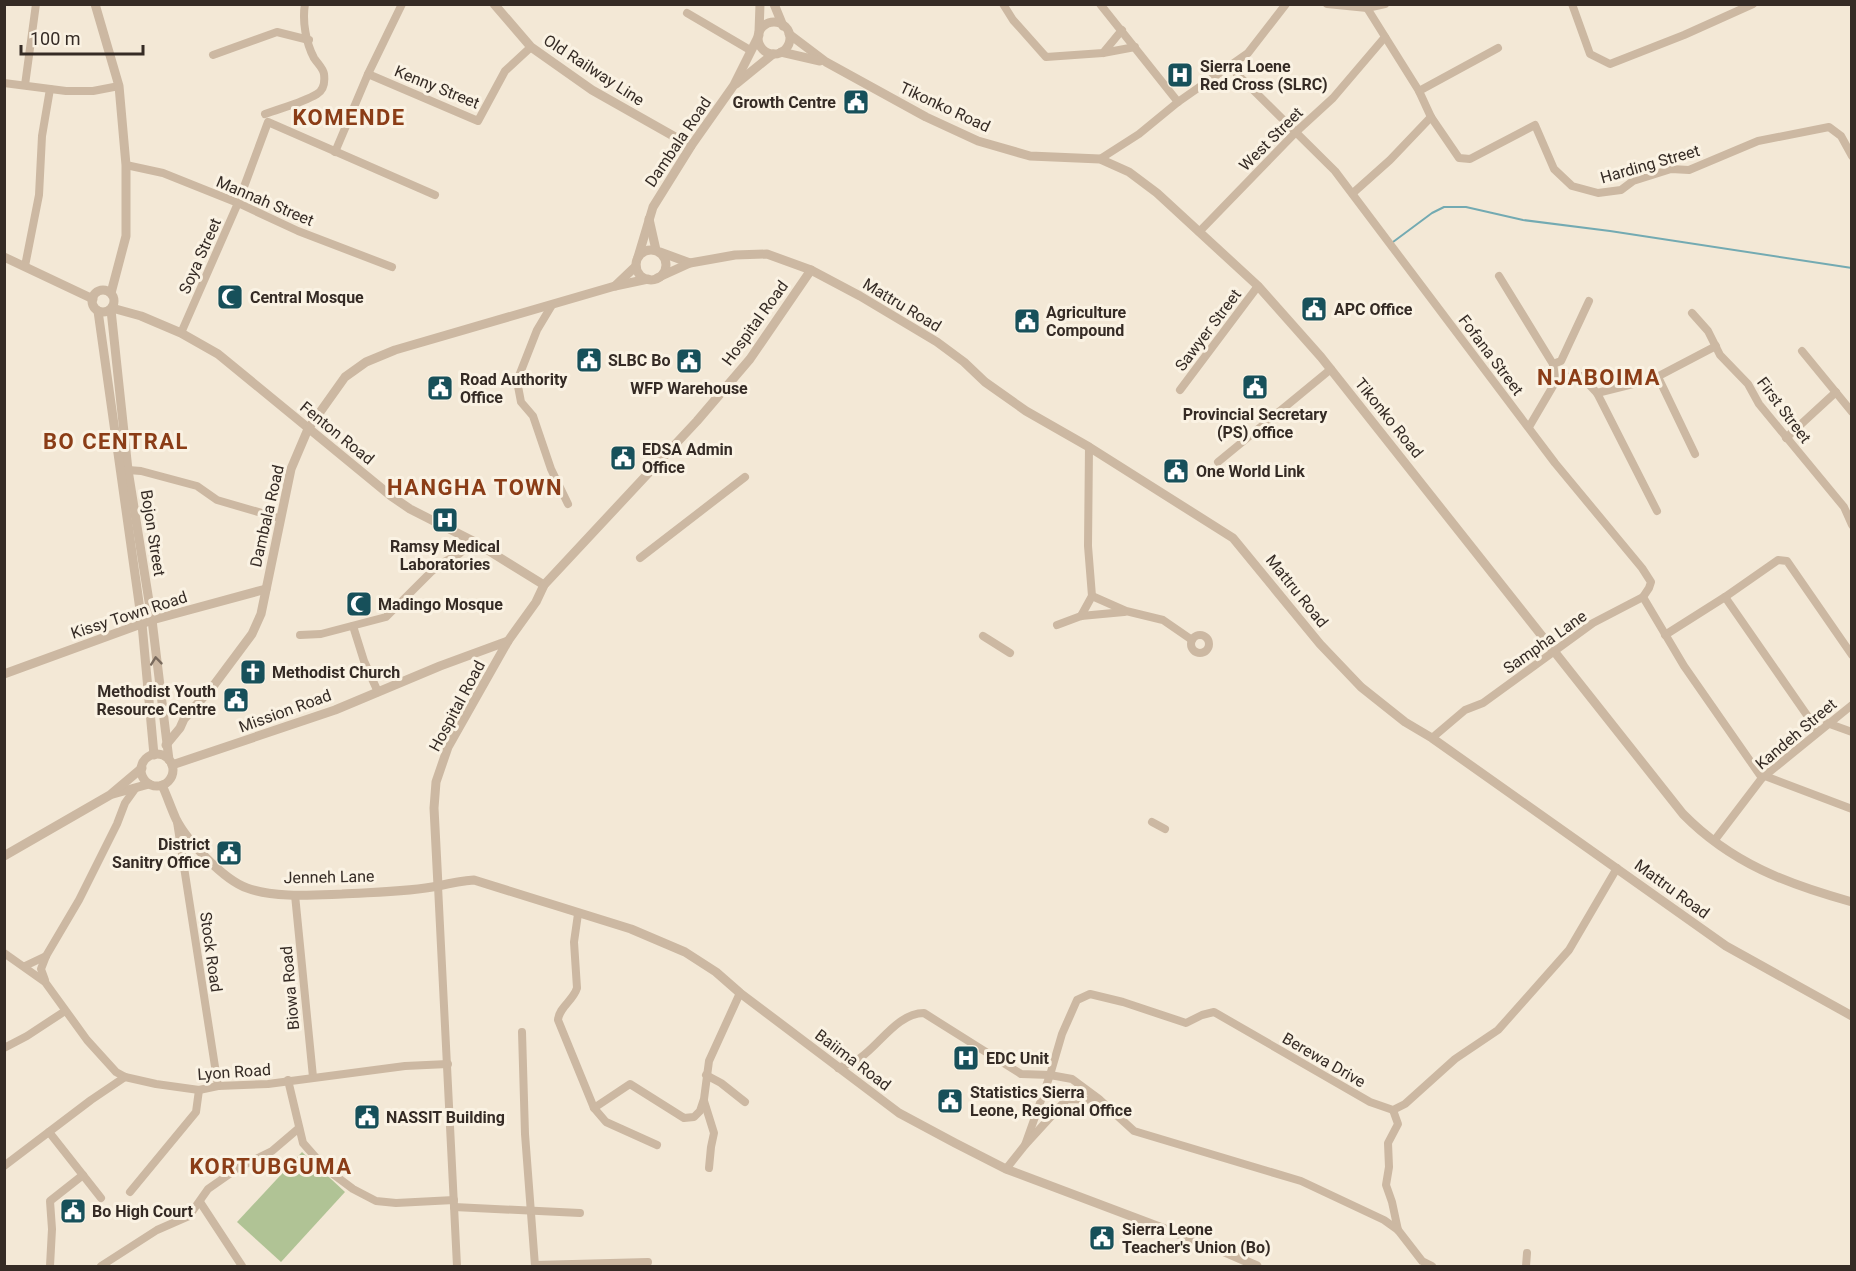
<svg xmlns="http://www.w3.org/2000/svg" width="1856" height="1271" font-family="Roboto,sans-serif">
<rect width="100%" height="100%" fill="#f3e8d6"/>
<path fill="#b0c395" d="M302,1152L345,1192L281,1262L237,1222Z"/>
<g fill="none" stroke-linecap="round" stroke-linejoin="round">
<path stroke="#73aab2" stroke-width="2" d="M1393,242L1432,213L1444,207H1466L1523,220L1610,231L1852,268"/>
<g stroke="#ccb8a2" stroke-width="8">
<path d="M1003,4L1013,20L1046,57L1103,53L1135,47"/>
<path d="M1100,4L1178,102"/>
<path d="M1327,4L1367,8L1385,4"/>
<path d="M1572,4L1590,54L1610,64L1684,35L1753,4"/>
<path d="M1367,8L1419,91L1431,117L1459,158L1470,159L1535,125L1554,169L1572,186L1598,193L1621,190L1633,181L1671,169L1689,170L1758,141L1829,127L1841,136L1852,156"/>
<path d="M687,13L750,50"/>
<path d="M1103,53L1122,30"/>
<path d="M213,55L277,32L309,40"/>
<path d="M1229,66L1335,171L1555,463L1642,568L1651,582L1649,588L1643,597"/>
<path d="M368,74L478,121L505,71L531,47"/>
<path d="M4,83L66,91H93L119,86"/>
<path d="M25,85L36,4"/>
<path d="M1419,91L1498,48"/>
<path d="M265,114C281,108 302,103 317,94C324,90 325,82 324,74C323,68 318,64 314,58C306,43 302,21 305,4"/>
<path d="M335,152L368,74L402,4"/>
<path d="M1100,159L1139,134L1178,102L1248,53L1286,4"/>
<path d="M126,165L163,173L238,203L298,231L392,267"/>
<path d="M1353,193L1390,160L1431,117"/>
<path d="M1199,232L1297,131L1333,98L1385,37"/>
<path d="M25,266L39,195L42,136L50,89"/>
<path d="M1499,276L1553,364L1556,381L1529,427"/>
<path d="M552,305L537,330L517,381L521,402L533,416L551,469L568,504"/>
<path d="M1692,313L1708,331L1720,355L1748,384L1759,404L1844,507L1852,525"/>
<path d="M181,333L238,203L268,122L435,195"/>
<path d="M1802,351L1852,412"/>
<path d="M1553,364L1561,361L1589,301"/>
<path d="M1658,377L1695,454"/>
<path d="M1556,381L1565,377L1581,376L1597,393L1657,511"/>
<path d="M1180,390L1258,286"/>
<path d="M1597,393L1653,379L1716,346"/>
<path d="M1786,438L1836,392"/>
<path d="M1218,462L1331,369"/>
<path d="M128,470L141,471L197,486L217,500L279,518"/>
<path d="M640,558L745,477"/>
<path d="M1092,596L1126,611L1163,620L1192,640"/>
<path d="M1725,597L1818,731"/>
<path d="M1081,616L1092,596L1088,546L1089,447"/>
<path d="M1057,625L1081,616L1124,612"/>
<path d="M353,626L364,661L378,692"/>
<circle cx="1200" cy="644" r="9"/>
<path d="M300,635L321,634L386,617L431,572L442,563L459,554L473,541"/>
<path d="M1665,635L1725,597L1778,560L1787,561L1852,655"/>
<path d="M983,636L1010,653"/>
<path d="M1827,723L1852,732"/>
<path d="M1432,738L1465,710L1483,703L1593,623L1643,597L1684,666L1762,778"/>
<path d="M1765,776L1852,809"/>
<path d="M177,822L218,1086"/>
<path d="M1152,822L1165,829"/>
<path d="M1714,841L1762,778L1852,705"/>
<path d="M438,886L457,1266"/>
<path d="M295,895L313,1077"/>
<path d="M578,914L574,942L577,988C573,1001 559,1007 558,1020L594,1108L606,1122L657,1145"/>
<path d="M4,953L45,982L87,1040L116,1072L125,1077L156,1084L199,1090L218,1086L268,1084L405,1066L448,1064"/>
<path d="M25,966L46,956"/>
<path d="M45,980L41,969L46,956L79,900L117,824L125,803L135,789"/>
<path d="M522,1032L525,1134L535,1266"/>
<path d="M4,1048L27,1036L65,1011"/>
<path d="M838,1068C845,1065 854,1063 860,1058C880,1044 898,1013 924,1013L1021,1074L1050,1075L1072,1079L1099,1099"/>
<path d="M706,1075L721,1083L745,1102"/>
<path d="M288,1080L303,1143L325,1168L353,1189L376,1201L396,1203L454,1200"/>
<path d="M704,1101L714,1133L711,1147L709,1168"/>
<path d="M594,1108L630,1084L684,1118L694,1117L700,1111L704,1099L709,1061L740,993"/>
<path d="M1393,1110L1398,1124L1388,1143L1389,1167L1386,1185L1392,1202L1398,1230"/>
<path d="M49,1132L101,1198"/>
<path d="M1025,1145L1050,1075L1062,1034L1077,1000L1090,994L1123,1002L1186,1023L1202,1015L1214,1012L1370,1102L1393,1110L1405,1104L1455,1059L1498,1030L1569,950L1617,868"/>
<path d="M4,1166L91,1100L125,1077"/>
<path d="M1006,1169L1025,1145L1067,1099L1100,1100L1134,1131L1301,1181L1384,1220L1398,1230L1422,1261L1432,1266"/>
<path d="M130,1192L196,1112L199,1090"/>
<path d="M200,1202L242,1266"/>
<path d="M454,1207L580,1213"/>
<path d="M535,1265L648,1262"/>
<path d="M50,1266L52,1229L50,1201L83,1175"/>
<path d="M101,1266L157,1230L189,1216L208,1189L238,1168L272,1151L299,1128"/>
<path d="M1526,1266L1527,1253"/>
</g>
<g stroke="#ccb8a2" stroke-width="9">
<path d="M95,4L119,86L126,165V236L111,293"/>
<path d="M494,4L531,47L592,90L691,146"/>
<path d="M774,4L783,26"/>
<circle cx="774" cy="38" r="16"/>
<path d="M759,32L760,4"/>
<path d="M789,34L826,62L926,117L978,141L1030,156L1100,159L1129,172L1157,193L1258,286L1321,357L1683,814C1731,863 1787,884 1852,902"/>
<path d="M781,52L820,61"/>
<path d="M736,84L773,54"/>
<path d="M649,219L656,250"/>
<circle cx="651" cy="265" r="15"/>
<path d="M660,252L690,263"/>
<path d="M4,257L93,299"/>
<path d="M638,257L653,207L691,146L734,85L759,35"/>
<path d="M657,278L690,263L735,255L767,254L811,270L860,296L937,342L964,362L985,382L1026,411L1089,447L1233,538L1320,644L1361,687L1405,722L1432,738L1726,946L1852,1016"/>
<path d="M615,286L636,266"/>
<circle cx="103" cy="301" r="11"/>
<path d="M112,308L141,316L181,333L218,354L391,496L410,509L473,541L544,585"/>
<path d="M111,310L128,470L152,620L169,760"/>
<path d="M98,311L142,624L154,755"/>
<path d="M4,674L152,620L266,589"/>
<path d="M166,745L180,728L184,719L214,685L252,634L261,614L291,469L308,429L345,377L366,362L395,350L615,286L648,279"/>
<circle cx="157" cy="770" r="16"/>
<path d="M172,765L335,710L440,666L508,641"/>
<path d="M162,785C167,796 171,808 176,819C187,841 224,880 247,888C274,898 313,895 342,894C372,892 409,892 438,886C451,883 460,881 474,880L631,929L685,952L716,972L740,993L899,1113L955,1143L1006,1169L1218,1249L1257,1266"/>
<path d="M113,794L149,784"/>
<path d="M4,856L110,795L142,768"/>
<path d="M438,886L434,808L436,782L448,747L508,641L536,602L544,585L697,421L750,359L811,270"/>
</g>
</g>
<defs><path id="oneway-chevron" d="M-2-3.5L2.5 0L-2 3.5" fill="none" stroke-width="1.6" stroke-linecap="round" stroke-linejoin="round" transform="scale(1.5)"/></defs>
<use stroke="#796a5d" href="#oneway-chevron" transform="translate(156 661) rotate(-96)"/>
<defs>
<symbol id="hospital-square" viewBox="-11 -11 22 22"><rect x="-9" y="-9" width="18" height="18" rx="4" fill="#17505a" stroke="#faf2e3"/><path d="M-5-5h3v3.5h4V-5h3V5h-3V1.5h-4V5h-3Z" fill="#fff"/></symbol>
<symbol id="civic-square" viewBox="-11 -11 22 22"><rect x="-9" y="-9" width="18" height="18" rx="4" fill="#17505a" stroke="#faf2e3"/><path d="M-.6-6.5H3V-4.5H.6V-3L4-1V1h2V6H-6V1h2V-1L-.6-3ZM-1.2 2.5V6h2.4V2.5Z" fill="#fff"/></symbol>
<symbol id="mosque-square" viewBox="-11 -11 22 22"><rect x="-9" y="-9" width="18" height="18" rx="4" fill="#17505a" stroke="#faf2e3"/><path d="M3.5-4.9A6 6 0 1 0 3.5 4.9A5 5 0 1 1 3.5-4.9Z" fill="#fff"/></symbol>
<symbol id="church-square" viewBox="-11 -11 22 22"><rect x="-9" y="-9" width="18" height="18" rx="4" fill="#17505a" stroke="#faf2e3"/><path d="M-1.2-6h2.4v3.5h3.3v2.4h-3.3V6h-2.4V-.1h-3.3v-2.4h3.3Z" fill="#fff"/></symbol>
</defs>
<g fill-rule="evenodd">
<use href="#hospital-square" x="1165" y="60" width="30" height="30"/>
<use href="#civic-square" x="841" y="87" width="30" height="30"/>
<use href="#mosque-square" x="215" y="282" width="30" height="30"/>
<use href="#civic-square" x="1299" y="294" width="30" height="30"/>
<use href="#civic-square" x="1012" y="306" width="30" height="30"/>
<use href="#civic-square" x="574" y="345" width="30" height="30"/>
<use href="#civic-square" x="674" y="346" width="30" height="30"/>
<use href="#civic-square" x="1240" y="372" width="30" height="30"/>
<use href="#civic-square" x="425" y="373" width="30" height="30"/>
<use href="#civic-square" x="608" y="443" width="30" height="30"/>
<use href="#civic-square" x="1161" y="456" width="30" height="30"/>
<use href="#hospital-square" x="430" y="505" width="30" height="30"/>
<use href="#mosque-square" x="344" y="589" width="30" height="30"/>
<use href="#church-square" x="238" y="657" width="30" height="30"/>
<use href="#civic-square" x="221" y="685" width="30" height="30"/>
<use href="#civic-square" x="214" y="838" width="30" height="30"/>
<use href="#hospital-square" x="951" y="1043" width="30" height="30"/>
<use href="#civic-square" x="935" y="1086" width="30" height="30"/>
<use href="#civic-square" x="352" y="1102" width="30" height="30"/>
<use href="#civic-square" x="58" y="1196" width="30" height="30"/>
<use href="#civic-square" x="1087" y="1223" width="30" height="30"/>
</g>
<g text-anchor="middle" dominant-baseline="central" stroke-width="6" stroke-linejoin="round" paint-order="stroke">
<g font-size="16" font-weight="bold" fill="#352b25" stroke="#faf2e3" text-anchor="start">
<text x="1200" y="66">Sierra Loene<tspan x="1200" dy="18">Red Cross (SLRC)</tspan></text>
<text x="836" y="102" text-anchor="end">Growth Centre</text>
<text x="250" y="297">Central Mosque</text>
<text x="1334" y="309">APC Office</text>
<text x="1046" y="312">Agriculture<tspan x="1046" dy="18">Compound</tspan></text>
<text x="608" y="360">SLBC Bo</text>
<text x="460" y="379">Road Authority<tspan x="460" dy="18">Office</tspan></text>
<text x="689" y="388" text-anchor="middle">WFP Warehouse</text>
<text x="1255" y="414" text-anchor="middle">Provincial Secretary<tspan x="1255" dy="18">(PS) office</tspan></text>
<text x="642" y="449">EDSA Admin<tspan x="642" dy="18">Office</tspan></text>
<text x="1196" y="471">One World Link</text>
<text x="445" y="546" text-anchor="middle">Ramsy Medical<tspan x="445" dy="18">Laboratories</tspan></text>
<text x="378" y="604">Madingo Mosque</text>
<text x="272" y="672">Methodist Church</text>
<text x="216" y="691" text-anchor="end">Methodist Youth<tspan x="216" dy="18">Resource Centre</tspan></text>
<text x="210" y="844" text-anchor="end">District<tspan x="210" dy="18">Sanitry Office</tspan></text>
<text x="986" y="1058">EDC Unit</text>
<text x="970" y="1092">Statistics Sierra<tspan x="970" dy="18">Leone, Regional Office</tspan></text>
<text x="386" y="1117">NASSIT Building</text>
<text x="92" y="1211">Bo High Court</text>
<text x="1122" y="1229">Sierra Leone<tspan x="1122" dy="18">Teacher's Union (Bo)</tspan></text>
</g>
<g font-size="16" fill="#352b25" stroke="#faf2e3">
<text transform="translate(594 70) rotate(33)">Old Railway Line</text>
<text transform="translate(437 87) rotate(22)">Kenny Street</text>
<text transform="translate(945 107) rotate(25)">Tikonko Road</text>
<text transform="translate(1271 139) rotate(-45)">West Street</text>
<text transform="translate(678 142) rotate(-56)">Dambala Road</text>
<text transform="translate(1650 164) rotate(-16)">Harding Street</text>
<text transform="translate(265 201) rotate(23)">Mannah Street</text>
<text transform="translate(200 256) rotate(-66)">Soya Street</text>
<text transform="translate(902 305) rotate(31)">Mattru Road</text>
<text transform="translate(755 323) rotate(-54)">Hospital Road</text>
<text transform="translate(1208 330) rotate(-53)">Sawyer Street</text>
<text transform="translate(1491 355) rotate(53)">Fofana Street</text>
<text transform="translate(1784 410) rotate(53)">First Street</text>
<text transform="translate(1389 418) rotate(51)">Tikonko Road</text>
<text transform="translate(337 433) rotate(39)">Fenton Road</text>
<text transform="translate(267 516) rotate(-77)">Dambala Road</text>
<text transform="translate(153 533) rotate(81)">Bojon Street</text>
<text transform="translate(1297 591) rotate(51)">Mattru Road</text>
<text transform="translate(129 615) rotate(-18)">Kissy Town Road</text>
<text transform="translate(1545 642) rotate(-35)">Sampha Lane</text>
<text transform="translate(457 706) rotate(-62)">Hospital Road</text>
<text transform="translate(285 711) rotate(-20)">Mission Road</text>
<text transform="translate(1796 734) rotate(-40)">Kandeh Street</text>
<text transform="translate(329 877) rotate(-1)">Jenneh Lane</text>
<text transform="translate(1672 889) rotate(36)">Mattru Road</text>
<text transform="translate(211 952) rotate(82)">Stock Road</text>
<text transform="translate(290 988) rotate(-95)">Biowa Road</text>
<text transform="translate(853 1060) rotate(37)">Baiima Road</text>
<text transform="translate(1324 1060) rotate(30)">Berewa Drive</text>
<text transform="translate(234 1072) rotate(-4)">Lyon Road</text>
</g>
<g font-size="22" font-weight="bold" letter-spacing="1.5" fill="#8b3d17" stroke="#faf2e3">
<text x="349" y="117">KOMENDE</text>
<text x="1599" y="377">NJABOIMA</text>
<text x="116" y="441">BO CENTRAL</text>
<text x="475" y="487">HANGHA TOWN</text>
<text x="271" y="1166">KORTUBGUMA</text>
</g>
</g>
<rect width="1856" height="1271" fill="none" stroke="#352b25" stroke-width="12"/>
<path d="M21 45v9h122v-9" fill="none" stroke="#352b25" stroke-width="3"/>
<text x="30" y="45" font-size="18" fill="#352b25" stroke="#faf2e3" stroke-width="4.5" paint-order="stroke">100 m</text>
</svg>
